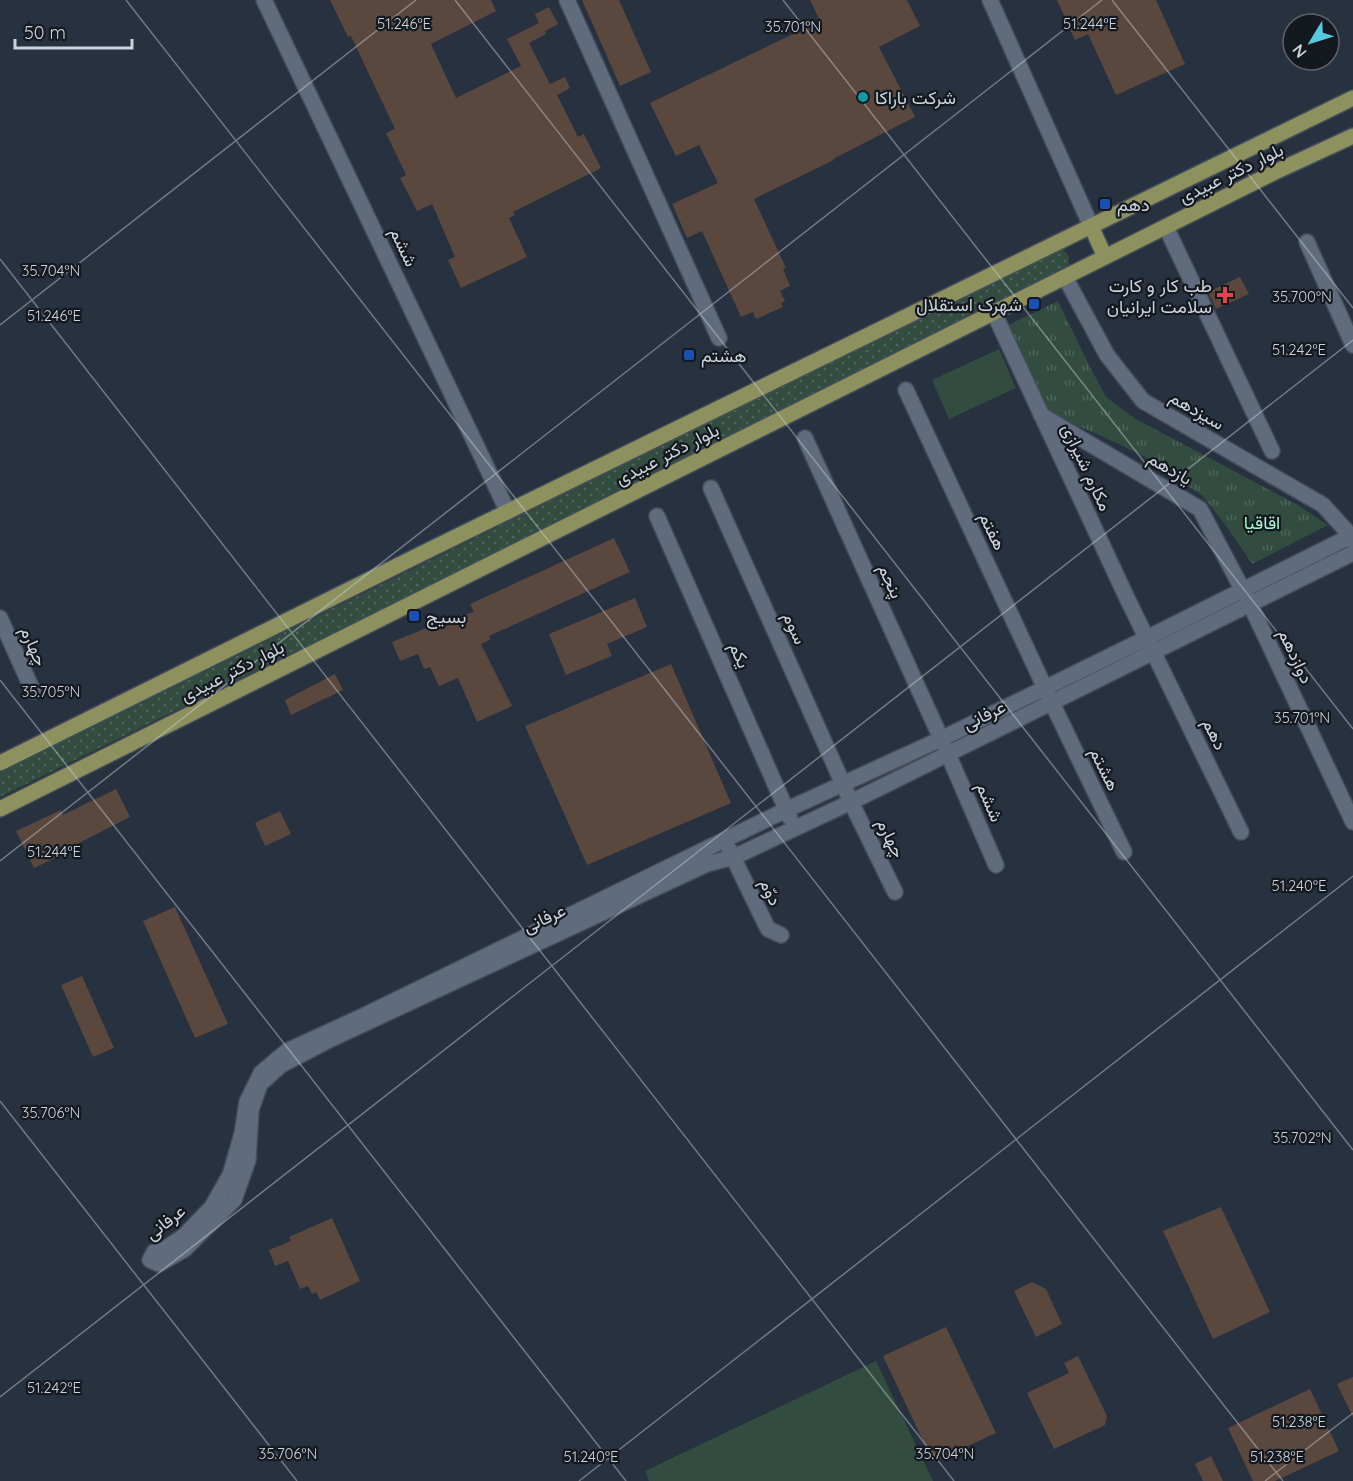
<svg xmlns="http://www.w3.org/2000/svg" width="1353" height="1481" font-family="Quicksand,Vazirmatn,sans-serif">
<defs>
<pattern id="grass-dots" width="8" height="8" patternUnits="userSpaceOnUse" patternTransform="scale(1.5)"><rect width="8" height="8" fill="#334c40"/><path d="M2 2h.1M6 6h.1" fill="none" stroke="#4f655b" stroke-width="1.8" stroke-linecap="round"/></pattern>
<pattern id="park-tufts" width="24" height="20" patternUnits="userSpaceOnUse" patternTransform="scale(1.5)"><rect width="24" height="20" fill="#334c40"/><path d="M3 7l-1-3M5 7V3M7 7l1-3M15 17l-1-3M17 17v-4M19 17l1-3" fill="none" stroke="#4f655b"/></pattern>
</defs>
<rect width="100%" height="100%" fill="#273140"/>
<path fill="url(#grass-dots)" d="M1056,248L1063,249L1069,257V264L1064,269L495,553L0,797V773L487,532Z"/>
<path fill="url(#park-tufts)" d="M1058,301L1089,365L1106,397L1134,418L1296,504L1328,525L1252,564L1229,530L1203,496L1148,459L1121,445L1065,420L1049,410L1008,325Z"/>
<g fill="#334c40">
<path d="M999,349L1016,388L949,419L932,380Z"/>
<path d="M876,1361L933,1481H649L645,1471Z"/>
</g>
<g fill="#5a473e">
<path d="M330,0H491L496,11L431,44L456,98L521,66L507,39L539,23L535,14L549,7L558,24L545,31L546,34L529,43L550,84L565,77L570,88L557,95L578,137L584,134L601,168L513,212L515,215L509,218L527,257L461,288L448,260L455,257L432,204L417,211L400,178L406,175L386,133L395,129L351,36L348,37Z"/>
<path d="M582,0H619L651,72L620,86Z"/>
<path d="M810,0H907L920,26L879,47L915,117L833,159L834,160L754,199L786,268L783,269L790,286L780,291L785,301L781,303L783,307L756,319L753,312L741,317L702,231L687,238L672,204L718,183L699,145L676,156L650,103L820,21Z"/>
<path d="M1057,0H1156L1185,64L1116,95L1088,34L1075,40Z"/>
<path d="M1240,277L1249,294L1216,309L1208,292Z"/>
<path d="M614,538L630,572L489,636L490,640L481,644L512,706L477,722L458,678L439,686L430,667L424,669L418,654L400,661L392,642L434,625L433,623L474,612L470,604Z"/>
<path d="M635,598L647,627L607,644L612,656L566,675L549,634Z"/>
<path d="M671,664L731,803L587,865L525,726Z"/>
<path d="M335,674L343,690L291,715L285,700Z"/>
<path d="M116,789L130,817L77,844L78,847L34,868L16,831L61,810L63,815Z"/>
<path d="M280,811L291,834L265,846L255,823Z"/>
<path d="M175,907L228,1024L195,1038L143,921Z"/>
<path d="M82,976L114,1048L93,1057L61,985Z"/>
<path d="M1221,1207L1270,1312L1213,1339L1163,1231Z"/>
<path d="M332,1218L360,1281L320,1300L316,1292L312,1294L308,1286L300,1289L288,1261L275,1266L269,1250L291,1241L289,1237Z"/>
<path d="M1032,1282L1046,1289L1062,1324L1036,1337L1014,1291Z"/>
<path d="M946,1327L996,1433L933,1462L883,1356Z"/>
<path d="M1078,1356L1107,1416L1105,1425L1054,1449L1027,1393L1069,1373L1064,1363Z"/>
<path d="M1353,1377V1417L1337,1384Z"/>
<path d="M1310,1389L1339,1451L1275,1481H1253L1228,1428Z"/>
<path d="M1211,1456L1223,1481H1203L1195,1464Z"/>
</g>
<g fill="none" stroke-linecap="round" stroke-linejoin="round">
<defs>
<g id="minor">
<path d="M264,0L508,512"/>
<path d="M567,0L719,338"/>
<path d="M990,0L1091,226"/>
<path d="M1166,227L1272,451"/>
<path d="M1307,242L1353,345"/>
<path d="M1065,277L1107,355L1143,401L1323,505L1351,536L1353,541"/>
<path d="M994,313L1126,596L1241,832"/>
<path d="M906,390L1052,703L1124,852"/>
<path d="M1041,415L1200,509L1250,604L1353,822"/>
<path d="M805,438L948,754L996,865"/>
<path d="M711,488L851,802L895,892"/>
<path d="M657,516L790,818"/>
<path d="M1353,535L1147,638L941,739L786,810L361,1017L287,1051L261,1073L247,1102L242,1134L230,1175L212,1207L184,1236L165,1249L154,1252L150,1260L159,1264L185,1249L234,1200L248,1160L251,1110L260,1084L281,1065L329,1040L707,864L734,857L851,802L1353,553"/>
<path d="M0,618L33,691"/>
<path d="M729,849L768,929L781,935"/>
</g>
<g id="major">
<path d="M1091,226L1105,257"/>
<path d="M0,763L421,554L1353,98"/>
<path d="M0,809L1105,257L1275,172L1353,136"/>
</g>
</defs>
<use href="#minor" stroke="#444d59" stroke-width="18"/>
<use href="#major" stroke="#444d59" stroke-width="18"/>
<use href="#minor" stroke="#606c7d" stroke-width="15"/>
<use href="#major" stroke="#8c915e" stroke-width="15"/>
</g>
<path fill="none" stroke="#ccd3dc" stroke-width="1.5" stroke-opacity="0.45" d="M126,0L1283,1481M455,0L1353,1150M783,0L1353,729M1112,0L1353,308M0,259L954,1481M0,325L416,0M0,680L626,1481M0,861L1102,0M0,1101L297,1481M0,1397L1353,340M579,1481L1353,876M1265,1481L1353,1413"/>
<circle fill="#0f9aa8" stroke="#14191f" stroke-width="2" cx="863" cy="97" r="6"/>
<g fill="#1a4fb4" stroke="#14191f" stroke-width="2">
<rect x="1099" y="198" width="12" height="12" rx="3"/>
<rect x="1028" y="298" width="12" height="12" rx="3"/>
<rect x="683" y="349" width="12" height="12" rx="3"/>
<rect x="408" y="610" width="12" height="12" rx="3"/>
</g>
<path fill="#e0444e" stroke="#14191f" stroke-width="2" d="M1222 286h6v6h6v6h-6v6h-6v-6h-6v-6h6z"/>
<g text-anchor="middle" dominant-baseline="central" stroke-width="4.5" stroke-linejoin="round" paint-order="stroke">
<g font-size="18" fill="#ccd3dc" stroke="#14191f" text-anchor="start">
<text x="875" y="97">شرکت باراکا</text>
<text x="1117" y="204">دهم</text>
<text x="1212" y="285" text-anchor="end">طب کار و کارت<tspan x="1212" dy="21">سلامت ایرانیان</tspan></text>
<text x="1022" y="304" text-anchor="end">شهرک استقلال</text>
<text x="701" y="355">هشتم</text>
<text x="426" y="616">بسیج</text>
</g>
<g font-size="18" fill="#ccd3dc" stroke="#14191f">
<text transform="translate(1231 173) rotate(-26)">بلوار دکتر عبیدی</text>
<text transform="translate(404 247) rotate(65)">ششم</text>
<text transform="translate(1197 410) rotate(30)">سیزدهم</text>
<text transform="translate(667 454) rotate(-27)">بلوار دکتر عبیدی</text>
<text transform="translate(1087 467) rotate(65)">مکارم شیرازی</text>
<text transform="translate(1170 468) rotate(30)">یازدهم</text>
<text transform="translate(993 531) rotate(65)">هفتم</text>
<text transform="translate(891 581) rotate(66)">پنجم</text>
<text transform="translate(795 628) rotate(66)">سوم</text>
<text transform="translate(34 646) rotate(66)">چهارم</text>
<text transform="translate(740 655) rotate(66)">یکم</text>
<text transform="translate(1296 656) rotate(65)">دوازدهم</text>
<text transform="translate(232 671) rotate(-27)">بلوار دکتر عبیدی</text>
<text transform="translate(984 715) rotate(-26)">عرفانی</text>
<text transform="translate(1215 734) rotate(64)">دهم</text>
<text transform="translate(1105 769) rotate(64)">هشتم</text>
<text transform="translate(990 802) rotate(67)">ششم</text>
<text transform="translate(891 838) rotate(64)">چهارم</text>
<text transform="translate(771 892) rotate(65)">دوّم</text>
<text transform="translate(544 918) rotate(-25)">عرفانی</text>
<text transform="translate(165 1222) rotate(-38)">عرفانی</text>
</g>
<g font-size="18" fill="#a8f5d1" stroke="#14191f">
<text x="1262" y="522">اقاقیا</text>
</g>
</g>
<g font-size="15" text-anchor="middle" fill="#ccd3dc" stroke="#14191f" stroke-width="4.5" stroke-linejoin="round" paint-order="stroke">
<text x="404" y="29">51.246°E</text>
<text x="1090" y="29">51.244°E</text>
<text x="793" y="32">35.701°N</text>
<text x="51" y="276">35.704°N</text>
<text x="1302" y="302">35.700°N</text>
<text x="54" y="321">51.246°E</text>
<text x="1299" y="355">51.242°E</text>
<text x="51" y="697">35.705°N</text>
<text x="1302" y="723">35.701°N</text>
<text x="54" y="857">51.244°E</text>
<text x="1299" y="891">51.240°E</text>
<text x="51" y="1118">35.706°N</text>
<text x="1302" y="1143">35.702°N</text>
<text x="54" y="1393">51.242°E</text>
<text x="1299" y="1427">51.238°E</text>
<text x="288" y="1459">35.706°N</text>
<text x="945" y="1459">35.704°N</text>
<text x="591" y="1462">51.240°E</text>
<text x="1277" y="1462">51.238°E</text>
</g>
<g transform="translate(1311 42) rotate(232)"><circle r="28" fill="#14191f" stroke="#5e636b" stroke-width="1.5"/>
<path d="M0-4.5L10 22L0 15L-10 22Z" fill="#55cade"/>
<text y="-9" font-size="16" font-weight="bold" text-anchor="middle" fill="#ccd3dc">N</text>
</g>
<path d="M15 39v9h117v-9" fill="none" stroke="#ccd3dc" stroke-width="3"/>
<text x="24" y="39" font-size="18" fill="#ccd3dc" stroke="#14191f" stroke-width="4.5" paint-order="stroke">50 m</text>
</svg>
